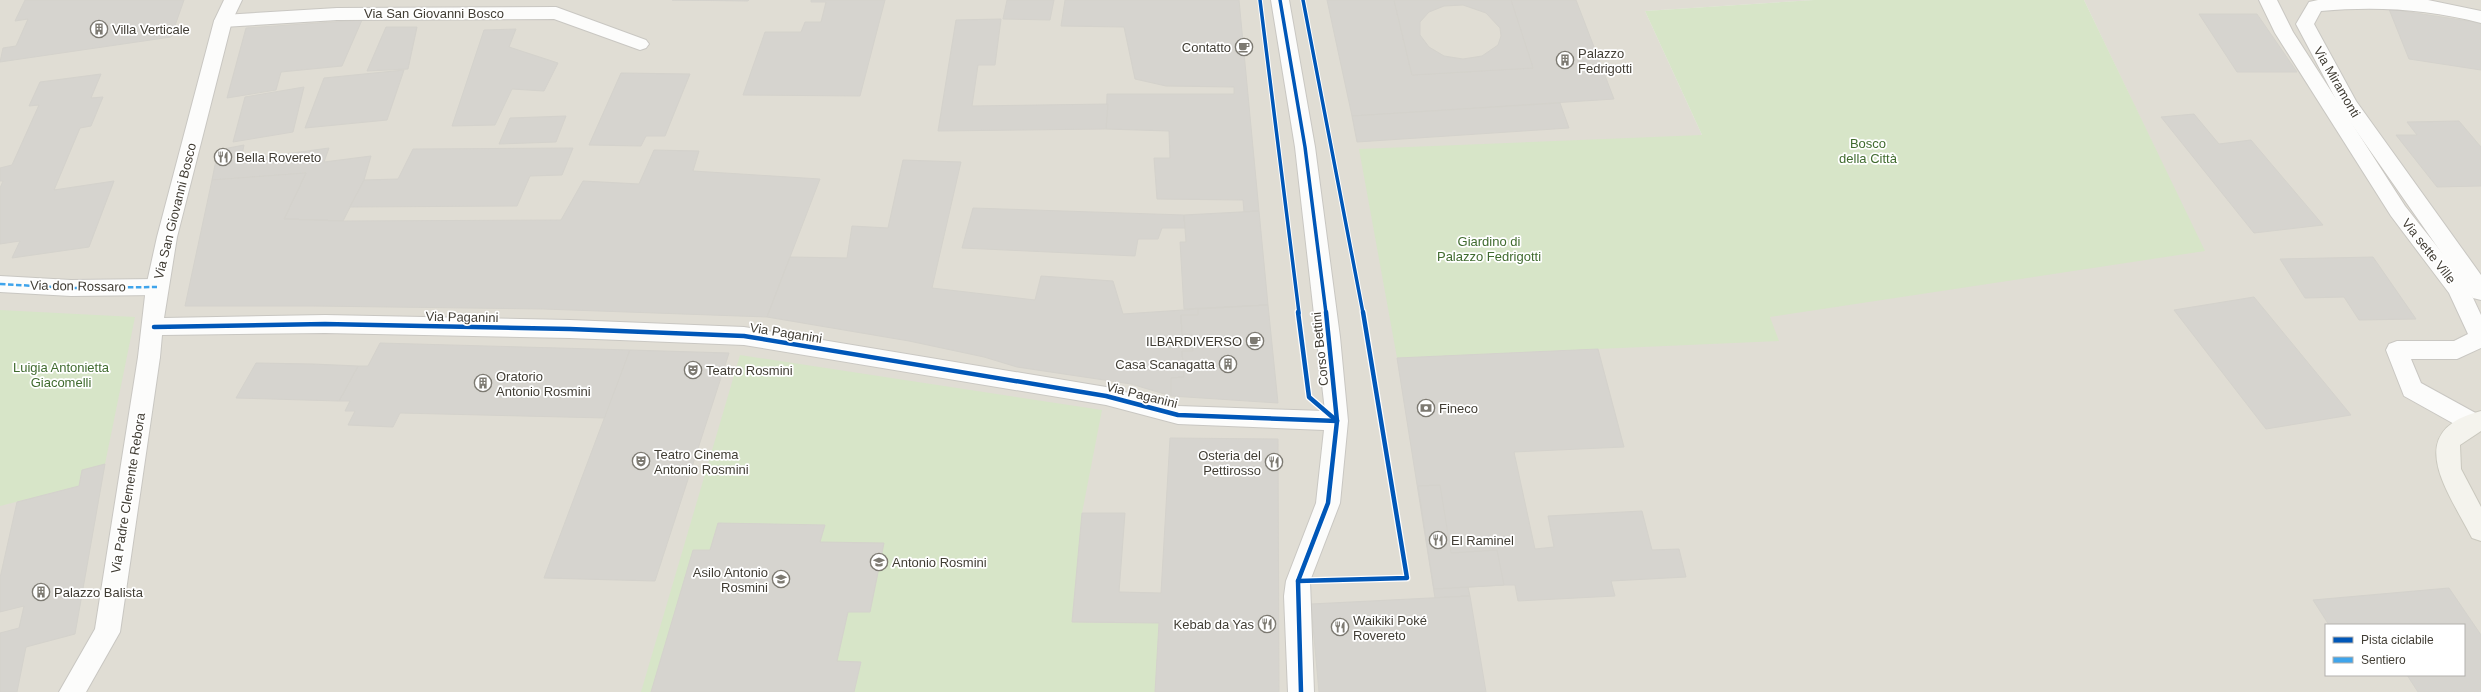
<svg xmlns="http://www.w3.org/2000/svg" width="2481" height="692" font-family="Arial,sans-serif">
<rect width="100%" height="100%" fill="#ecebe6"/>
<path fill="#e0ddd4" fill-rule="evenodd" d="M0,0H1814L1645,11L1702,135L2204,251L2084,0H2481V692H0ZM2326,625H2464V675H2326Z"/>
<g fill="#d7e5c8">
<path d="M1814,0H2084L2205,251L1770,317L1779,341L1397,358L1359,149L1702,135L1645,11Z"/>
<path d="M0,310L135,317L105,464L82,470L79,486L0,506Z"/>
<path d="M740,355L1102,410L1082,513L1072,622L1159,623L1155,692H641Z"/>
</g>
<g fill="#d6d4cf" stroke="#d4d2cc" fill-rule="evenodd">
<path d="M25,0H184L171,37L0,62L3,48L16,46L28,19L15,21Z"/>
<path d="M672,0H749L748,1Z"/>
<path d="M811,0H885L860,96L743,95L765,32H801L805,22H821L826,2H811Z"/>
<path d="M1007,0H1054L1050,20L1003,19Z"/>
<path d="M1065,0H1239L1259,211L1244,212L1243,200L1157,199L1154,158H1170L1169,131L1106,129L1107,94H1234V87L1166,86L1135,79L1124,27L1061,26Z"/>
<path d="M1327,0H1394L1412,75L1533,68L1511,0H1576L1614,99L1352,116Z"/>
<path d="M1394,0H1511L1533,68L1412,75ZM1463,5L1486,13L1500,28L1501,36L1498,45L1482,56L1463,59L1444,56L1429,47L1420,35V22L1429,12L1444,6Z"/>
<path d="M2389,9L2481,23V70L2409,59Z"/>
<path d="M2199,14H2257L2297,72H2237Z"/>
<path d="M1001,19L995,65H978L972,106L1108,104L1106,129L938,131L956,20Z"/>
<path d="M362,20L342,66L281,72L276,90L227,98L246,28Z"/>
<path d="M386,27H417L408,69L367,71Z"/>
<path d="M516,29L509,47L558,63L544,91L512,89L495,125L452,126L484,30Z"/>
<path d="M404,70L387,120L305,128L324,78Z"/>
<path d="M621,73L690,74L665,136H646L641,146L589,145Z"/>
<path d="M101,74L91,98L103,97L91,126L80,128L54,190L114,181L89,247L12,258L20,241L0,244V188L3,181H0V168L12,165L39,105L29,106L40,82Z"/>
<path d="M304,87L293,132L233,142L245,97Z"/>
<path d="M1560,103L1569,128L1357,142L1352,116Z"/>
<path d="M2194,114L2219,144L2251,140L2323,225L2254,233L2161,117Z"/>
<path d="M566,116L556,142L499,144L510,118Z"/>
<path d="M2459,121L2481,147V186L2437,187L2396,135H2417L2407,122Z"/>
<path d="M244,145L241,160L329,148L324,162L371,156L364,180L343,221L284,219L306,173L212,180L218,150Z"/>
<path d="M573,148L562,175L530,176L517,206L350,207L364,180L398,179L413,149Z"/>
<path d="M654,150L699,151L693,171L820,179L767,317L543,309L313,306H185L212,180L306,173L284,219L343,221L561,220L583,181L639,184Z"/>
<path d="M903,160L961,162L932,288L1035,300L1041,276L1113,281L1123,314L1198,309V315H1181L1182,334H1192L1193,351H1182L1184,377L1171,378V396L1131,384L1017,367L984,357L909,341L767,317L790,257L847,258L852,226L888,228Z"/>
<path d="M973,208L1184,215L1185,228H1162L1158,239H1138L1135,256L962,248Z"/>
<path d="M1259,211L1268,305L1184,309L1180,242H1186L1184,215Z"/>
<path d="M2373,257L2416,319L2359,320L2344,297L2305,298L2280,259Z"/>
<path d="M2254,297L2351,415L2266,429L2174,310Z"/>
<path d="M1268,305L1278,403L1171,396V378L1184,377L1182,351H1193L1192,334H1182L1181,315H1198V309Z"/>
<path d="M380,343L630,350L605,418L400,413L393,427L348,425L355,411H345L350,401H339L358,366H368Z"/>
<path d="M1598,349L1624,447L1514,452L1535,549L1554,547L1548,516L1642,511L1652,550L1679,549L1686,577L1611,581L1615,596L1518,601L1515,585H1504L1468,587L1470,596L1435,598L1397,358Z"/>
<path d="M630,350L729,353L655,581L544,578Z"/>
<path d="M256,363L313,364L358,366L339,401L236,398Z"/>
<path d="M1170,438L1278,439L1279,692H1155L1159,623L1072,622L1082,513H1125L1119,592L1161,593Z"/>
<path d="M105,464L75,634L26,647L17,692H0V633L19,628L24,606L0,612V578L17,502L79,486L82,470Z"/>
<path d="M1440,485L1451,553L1497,550L1504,585L1434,589L1418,486Z"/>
<path d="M718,523L825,525L820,542L884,543L870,612H848L837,661L861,662L854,692H651L693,550H710Z"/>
<path d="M2449,588L2481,635V692H2418L2407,675H2464V625H2329L2313,600Z"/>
<path d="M1470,596L1486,692H1319L1311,604Z"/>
</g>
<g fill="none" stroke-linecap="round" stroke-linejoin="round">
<defs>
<g id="service">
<path d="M2318,0H2428L2481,11V23C2428,9 2376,6 2321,11L2314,24L2356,101L2481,275V300L2473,298L2341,109L2296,24L2309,2Z"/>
<path d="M556,7L646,40L649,44L646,48L640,50L554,19L337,20L223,27L217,25L214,21L217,17L223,15L337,8Z"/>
<path d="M149,348L157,351L160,357L120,632L86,692H59L95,629L138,357L141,351Z"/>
</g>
<path id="pedestrian" d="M0,276L71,280L157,279L165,281L168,287L165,293L157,295L71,296L0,292Z"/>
<g id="minor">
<path d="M224,0H242L232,21L177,237L164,318L325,315L570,320L744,327L1106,387L1178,406L1325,411L1295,147L1271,0H1289L1315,147L1340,337L1348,421L1340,503L1310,581L1314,692H1288L1284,596L1286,581L1316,503L1324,430L1178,424L1106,405L744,345L570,338L325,333L162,335L160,357L157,363L149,366L141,363L138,357L146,287L157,237L214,21Z"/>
<path d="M2259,0H2277L2293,32L2405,206L2466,283L2481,315V348L2457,359H2411L2421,383L2481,416V430L2473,433L2465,430L2404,396L2386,350L2389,344L2397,341H2454L2468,334L2449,293L2391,216L2275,33Z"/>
</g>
<path id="secondary" d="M2481,411V431L2460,445L2461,469L2481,507V541L2472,538C2448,491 2401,431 2481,411Z"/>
</defs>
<use href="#service" stroke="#c9c7c2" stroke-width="2"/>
<use href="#pedestrian" stroke="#c9c7c2" stroke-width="2"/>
<use href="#minor" stroke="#c9c7c2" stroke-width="2"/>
<use href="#secondary" stroke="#cac8be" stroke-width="2"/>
<use href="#service" fill="#fcfcfb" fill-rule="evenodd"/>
<use href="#pedestrian" fill="#fcfcfb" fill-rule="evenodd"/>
<use href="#minor" fill="#fcfcfb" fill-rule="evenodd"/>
<use href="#secondary" fill="#f4f3ed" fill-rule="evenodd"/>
<path stroke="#3fa4eb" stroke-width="2.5" stroke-dasharray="5.5 2.5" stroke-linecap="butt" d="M0,284L71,288L157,287"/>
<defs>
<g id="cycleway-far1">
<path d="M1260,0L1299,313"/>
<path d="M1280,0L1305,147L1326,313"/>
<path d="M1303,0L1363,313"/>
</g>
<g id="cycleway">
<path d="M1298,312L1309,397L1337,421"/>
<path d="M154,327L325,324L570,329L744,336L1106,396L1178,415L1337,421"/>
<path d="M1298,581L1407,578L1363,312"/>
<path d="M1301,692L1298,581L1328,503L1337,421L1326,312"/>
</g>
</defs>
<use href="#cycleway-far1" stroke="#fff" stroke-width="5.5"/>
<use href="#cycleway" stroke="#fff" stroke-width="7"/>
<use href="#cycleway-far1" stroke="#0057b8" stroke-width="3.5"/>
<use href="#cycleway" stroke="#0057b8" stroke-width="4.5"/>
</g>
<defs>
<symbol id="building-ring" viewBox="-11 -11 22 22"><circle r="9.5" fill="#fff" stroke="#7d7a72" stroke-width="1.5"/><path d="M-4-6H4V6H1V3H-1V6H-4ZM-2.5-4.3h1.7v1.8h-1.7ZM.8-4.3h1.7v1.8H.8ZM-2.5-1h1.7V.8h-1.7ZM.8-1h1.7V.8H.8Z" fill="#7d7a72"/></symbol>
<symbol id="cafe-ring" viewBox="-11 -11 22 22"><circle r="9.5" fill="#fff" stroke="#7d7a72" stroke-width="1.5"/><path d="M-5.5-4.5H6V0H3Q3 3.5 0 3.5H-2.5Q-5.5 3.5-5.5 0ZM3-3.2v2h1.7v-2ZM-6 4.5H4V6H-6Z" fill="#7d7a72"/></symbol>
<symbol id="restaurant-ring" viewBox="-11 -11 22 22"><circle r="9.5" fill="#fff" stroke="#7d7a72" stroke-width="1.5"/><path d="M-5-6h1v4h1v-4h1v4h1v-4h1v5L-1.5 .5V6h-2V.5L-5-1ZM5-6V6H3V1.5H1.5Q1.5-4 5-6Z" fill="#7d7a72"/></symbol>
<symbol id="theatre-ring" viewBox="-11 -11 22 22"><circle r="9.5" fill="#fff" stroke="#7d7a72" stroke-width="1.5"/><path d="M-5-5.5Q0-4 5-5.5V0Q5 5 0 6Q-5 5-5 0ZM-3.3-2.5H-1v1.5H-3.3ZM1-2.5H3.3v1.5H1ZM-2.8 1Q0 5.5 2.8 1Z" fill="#7d7a72"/></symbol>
<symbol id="bank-ring" viewBox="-11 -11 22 22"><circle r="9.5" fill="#fff" stroke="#7d7a72" stroke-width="1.5"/><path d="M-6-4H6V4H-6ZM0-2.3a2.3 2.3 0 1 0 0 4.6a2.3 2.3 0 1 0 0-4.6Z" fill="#7d7a72"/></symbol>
<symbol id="school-ring" viewBox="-11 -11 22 22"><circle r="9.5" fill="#fff" stroke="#7d7a72" stroke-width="1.5"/><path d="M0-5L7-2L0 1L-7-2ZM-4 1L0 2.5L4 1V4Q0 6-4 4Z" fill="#7d7a72"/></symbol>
</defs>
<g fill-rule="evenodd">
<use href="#building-ring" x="89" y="19" width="20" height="20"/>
<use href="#cafe-ring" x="1234" y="37" width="20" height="20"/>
<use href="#building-ring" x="1555" y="50" width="20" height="20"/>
<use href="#restaurant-ring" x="213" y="147" width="20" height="20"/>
<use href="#cafe-ring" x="1245" y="331" width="20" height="20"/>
<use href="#building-ring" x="1218" y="354" width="20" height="20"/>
<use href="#theatre-ring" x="683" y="360" width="20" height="20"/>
<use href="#building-ring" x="473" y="373" width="20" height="20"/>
<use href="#bank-ring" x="1416" y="398" width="20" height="20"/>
<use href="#theatre-ring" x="631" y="451" width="20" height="20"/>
<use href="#restaurant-ring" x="1264" y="452" width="20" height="20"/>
<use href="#restaurant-ring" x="1428" y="530" width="20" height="20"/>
<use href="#school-ring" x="869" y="552" width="20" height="20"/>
<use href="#school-ring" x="771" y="569" width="20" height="20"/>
<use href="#building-ring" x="31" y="582" width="20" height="20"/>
<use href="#restaurant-ring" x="1257" y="614" width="20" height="20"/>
<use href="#restaurant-ring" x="1330" y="617" width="20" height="20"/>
</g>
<g text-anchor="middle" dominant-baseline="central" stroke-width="3.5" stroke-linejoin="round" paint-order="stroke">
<g font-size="13" fill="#413d34" stroke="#fff">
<text x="434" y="13">Via San Giovanni Bosco</text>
<text transform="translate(2337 82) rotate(60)">Via Miramonti</text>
<text transform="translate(175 211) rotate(-76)">Via San Giovanni Bosco</text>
<text transform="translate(2429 251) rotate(52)">Via sette Ville</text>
<text transform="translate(78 286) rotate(1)">Via don Rossaro</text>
<text transform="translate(462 317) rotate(1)">Via Paganini</text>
<text transform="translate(786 333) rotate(9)">Via Paganini</text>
<text transform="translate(1320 349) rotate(-96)">Corso Bettini</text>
<text transform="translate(1142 395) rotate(14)">Via Paganini</text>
<text transform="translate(128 493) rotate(-81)">Via Padre Clemente Rebora</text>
</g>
<g font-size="13" fill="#413d34" stroke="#fff" text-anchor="start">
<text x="112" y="29">Villa Verticale</text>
<text x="1231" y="47" text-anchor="end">Contatto</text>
<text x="1578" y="53">Palazzo<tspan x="1578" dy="15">Fedrigotti</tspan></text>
<text x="236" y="157">Bella Rovereto</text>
<text x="1242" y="341" text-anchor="end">ILBARDIVERSO</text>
<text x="1215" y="364" text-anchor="end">Casa Scanagatta</text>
<text x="706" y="370">Teatro Rosmini</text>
<text x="496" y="376">Oratorio<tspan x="496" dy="15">Antonio Rosmini</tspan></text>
<text x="1439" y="408">Fineco</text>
<text x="654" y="454">Teatro Cinema<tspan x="654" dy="15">Antonio Rosmini</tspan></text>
<text x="1261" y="455" text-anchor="end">Osteria del<tspan x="1261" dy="15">Pettirosso</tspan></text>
<text x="1451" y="540">El Raminel</text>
<text x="892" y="562">Antonio Rosmini</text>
<text x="768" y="572" text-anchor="end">Asilo Antonio<tspan x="768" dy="15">Rosmini</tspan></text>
<text x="54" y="592">Palazzo Balista</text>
<text x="1353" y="620">Waikiki Poké<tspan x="1353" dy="15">Rovereto</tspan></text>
<text x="1254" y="624" text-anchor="end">Kebab da Yas</text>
</g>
<g font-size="13" fill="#406b2f" stroke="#fff">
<text x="1868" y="143">Bosco<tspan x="1868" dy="15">della Città</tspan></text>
<text x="1489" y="241">Giardino di<tspan x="1489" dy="15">Palazzo Fedrigotti</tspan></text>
<text x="61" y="367">Luigia Antonietta<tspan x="61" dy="15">Giacomelli</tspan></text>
</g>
</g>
<rect x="2325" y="624" width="140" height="52" fill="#ffffff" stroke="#b3b1ae"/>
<rect x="2333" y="637" width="20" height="6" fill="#0057b8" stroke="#b3b1ae"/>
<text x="2361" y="644" font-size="12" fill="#413d34">Pista ciclabile</text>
<rect x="2333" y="657" width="20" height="6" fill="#3fa4eb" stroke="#b3b1ae"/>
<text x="2361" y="664" font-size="12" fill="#413d34">Sentiero</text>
</svg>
